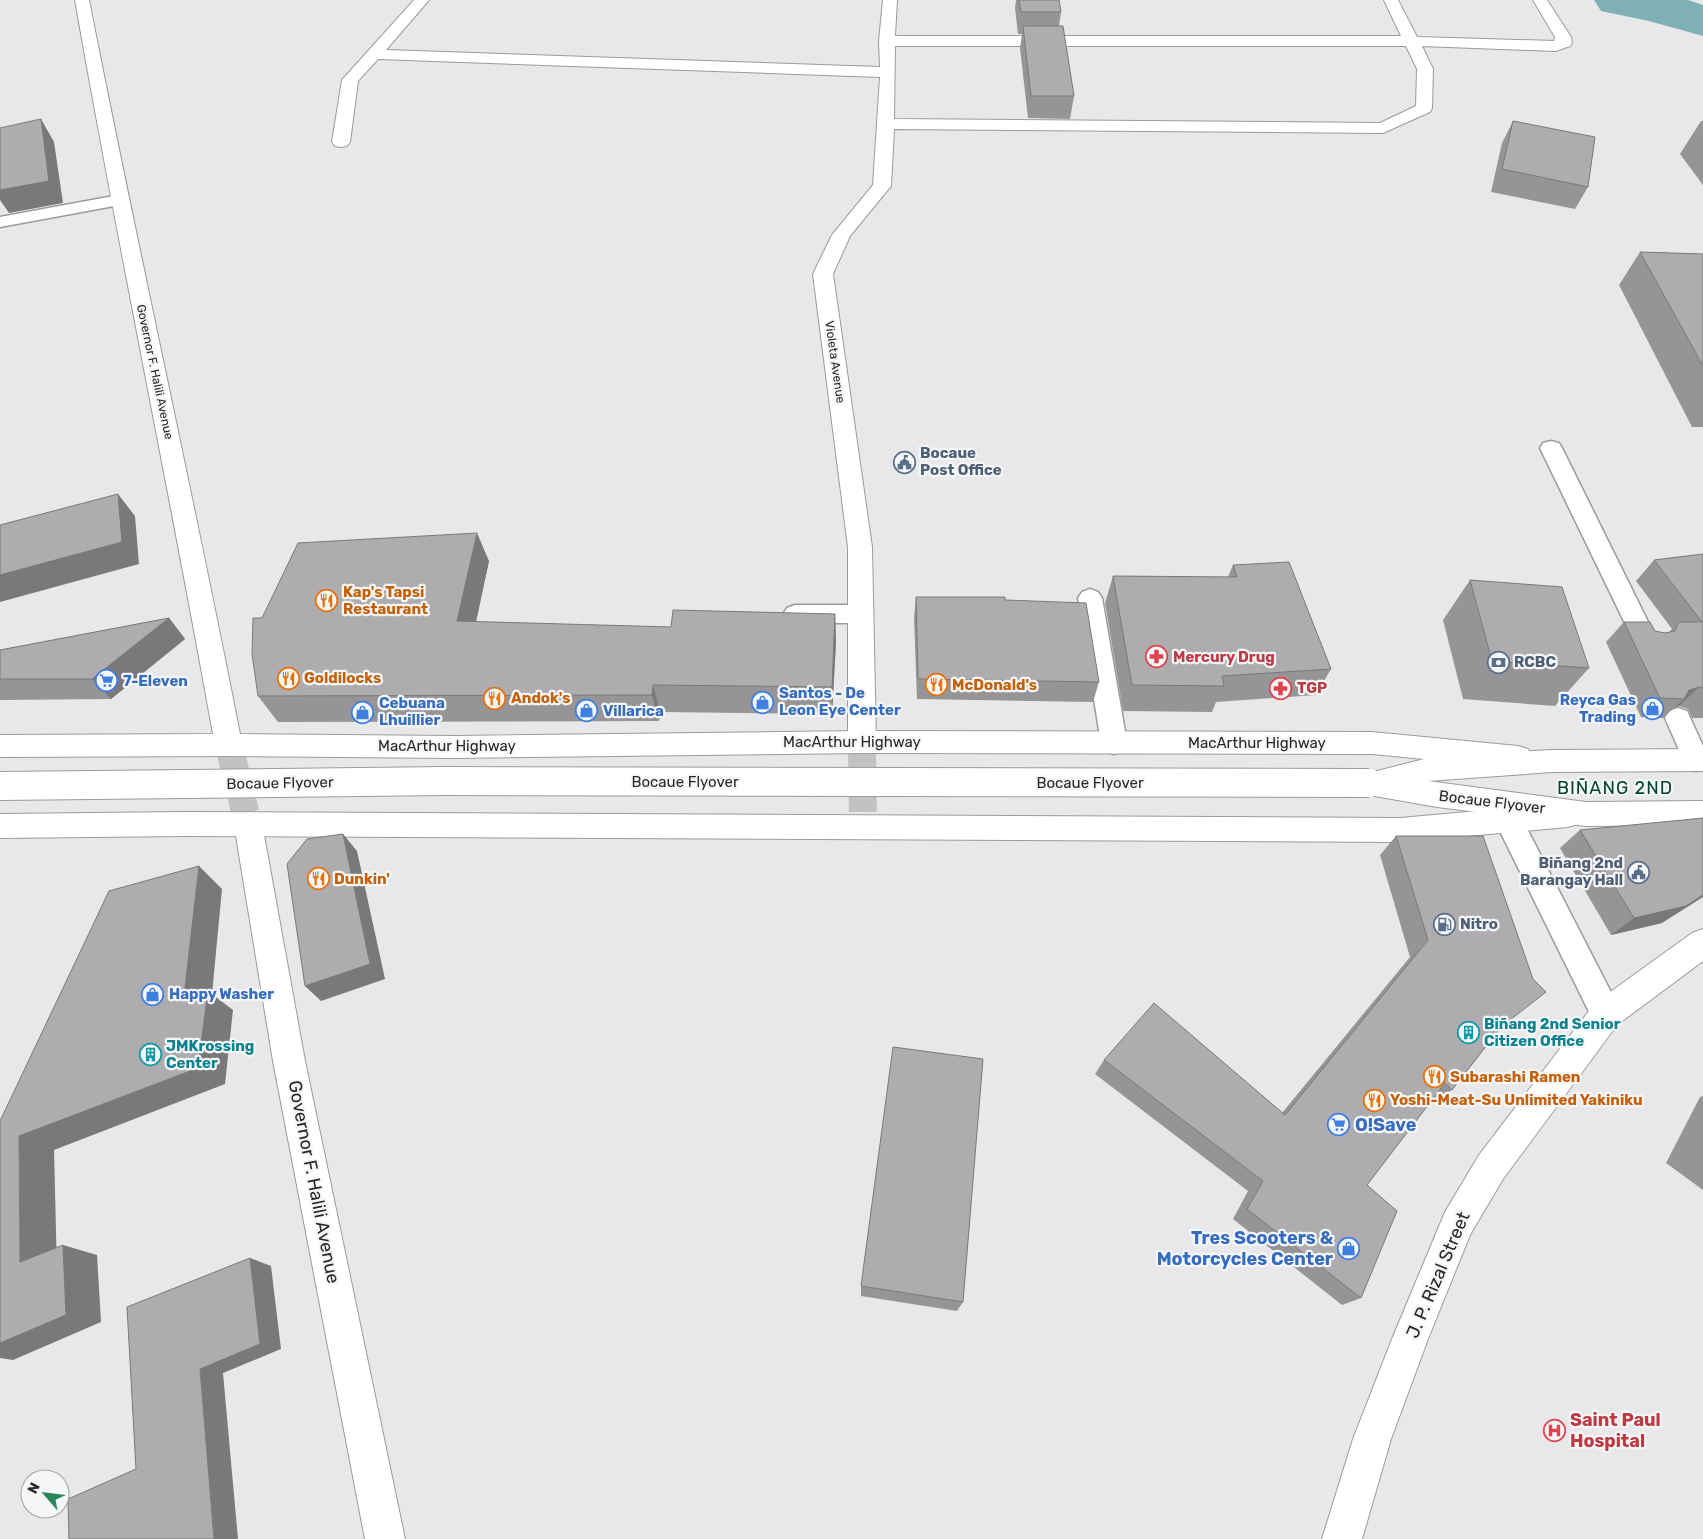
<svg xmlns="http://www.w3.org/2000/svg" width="1703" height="1539" font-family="Rubik,sans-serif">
<rect width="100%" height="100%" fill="#e8e8ea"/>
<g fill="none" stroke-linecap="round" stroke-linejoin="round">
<path fill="#80afb6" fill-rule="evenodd" d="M1594,0H1688L1703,5V36L1649,21L1601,11Z"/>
<g stroke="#c2c2c3" stroke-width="28" stroke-dasharray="28 14" stroke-linecap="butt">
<path d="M862,742L863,828"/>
<path d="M229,745L248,824"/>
</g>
<defs>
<g id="service">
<path d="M119,195L125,196L128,200L125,204L0,227V217Z"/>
<path d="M1551,441L1559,443L1562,448L1658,642L1655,649L1646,651L1637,649L1634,642L1540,448L1543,443Z"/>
<path d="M1090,589L1098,592L1102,598L1127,743L1123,751L1114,754L1105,751L1101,743L1078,598L1082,592Z"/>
<path d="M795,605H861L869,608L873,614L869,620L861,623H795L787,620L783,614L787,608Z"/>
<path d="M1678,708L1687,711L1703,746V768L1696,771L1687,768L1665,718L1669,711Z"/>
<path d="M1509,809L1519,813L1617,1004L1621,1014L1617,1024L1606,1028L1595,1024L1495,821L1499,813Z"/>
</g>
<path id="minor" d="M414,0H429L386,50L880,67L879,41L883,0H897L895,36H1401L1384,0H1398L1417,37L1554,41L1555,37L1533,0H1547L1571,37L1572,43L1570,46L1556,51L1422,46L1433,69L1432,108L1430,112L1383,133L894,129L891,186L850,236L833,274L872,547L876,742L872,750L862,753L852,750L848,742V547L813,274L832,235L873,185L880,77L378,59L358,81L350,142L347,146L341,147L335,146L332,142L342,80ZM895,46H1406L1417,69L1416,106L1380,123L894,119Z"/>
<g id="secondary">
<path d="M248,812L258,815L262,824L305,1061L405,1539H365L273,1061L234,824L238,815Z"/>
<path d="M1703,929V961L1617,1025L1503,1179L1470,1235L1428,1339L1391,1439L1362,1539H1322L1353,1439L1392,1339L1445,1212L1479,1155L1595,1003L1692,933Z"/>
</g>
<g id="primary">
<path d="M75,0H89C137,245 192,489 240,734L455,736L862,731L1372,732L1518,746L1528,749L1532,757L1528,765L1518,768L1372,754L862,753L455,758L229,756L0,757V735L213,734C169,489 118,245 75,0Z"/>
<path d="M1568,803L1578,806L1582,815L1578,824L1568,827L1400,842L185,836L0,838V814L185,812L1400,818Z"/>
</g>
<path id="trunk" d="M1703,749V771L1552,772L1428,781L1586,802L1703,801V825L1586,826L1437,807L1369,795L1359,791L1355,783L1359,775L1369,771L1373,772L1436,756L1552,750Z"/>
</defs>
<use href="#service" stroke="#9b9b9d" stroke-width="3"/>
<use href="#minor" stroke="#9b9b9d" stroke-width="2"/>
<use href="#secondary" stroke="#9b9b9d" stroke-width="2"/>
<use href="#primary" stroke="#9b9b9d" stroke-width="2"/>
<use href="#trunk" stroke="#9b9b9d" stroke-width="2"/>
<use href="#service" fill="#fff" fill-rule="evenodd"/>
<use href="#minor" fill="#fff" fill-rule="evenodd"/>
<use href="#secondary" fill="#fff" fill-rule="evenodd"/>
<use href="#primary" fill="#fff" fill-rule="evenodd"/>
<use href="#trunk" fill="#fff" fill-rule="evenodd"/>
<defs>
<path id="trunk-bridge" d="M0,786L446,781L1369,783"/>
</defs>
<use href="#trunk-bridge" stroke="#9b9b9d" stroke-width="30" stroke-linecap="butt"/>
<use href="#trunk-bridge" stroke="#fff" stroke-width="28"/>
</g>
<g fill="#969496">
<path d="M1016,0H1059L1061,12L1059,26L1074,96L1070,119L1028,118L1020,48L1022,34H1018L1015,8Z"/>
<path d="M1513,121L1588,187L1575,209L1491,192L1502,143Z"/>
<path d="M1701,121H1703V185L1680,154Z"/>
<path d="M1640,252L1703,254V427H1692L1619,285Z"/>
<path d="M1703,554V718H1692L1688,709L1679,706L1674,708L1663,718L1641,717L1606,642L1624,622L1655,631L1665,633L1669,632L1672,629L1636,581L1654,560Z"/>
<path d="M489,561L476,622L671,627L835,614L836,642L832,714L660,712L659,721L278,722L258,696L262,618Z"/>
<path d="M1233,565L1331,669L1316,695L1216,702L1212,712L1123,711L1105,603L1113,576L1228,577Z"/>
<path d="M1470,580L1589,668L1555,706L1463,699L1443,620Z"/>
<path d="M916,597L1005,600L1099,682L1093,702L917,699L914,618Z"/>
<path d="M169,618L185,639L111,699L0,700V650Z"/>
<path d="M1580,830L1662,923L1611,935L1560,848Z"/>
<path d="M1396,836L1501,1027L1452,1090L1432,1103L1431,1101L1367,1185L1361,1298L1342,1305L1233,1219L1248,1191L1095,1074L1104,1060L1282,1113L1410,957L1380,855Z"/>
<path d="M1703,1096V1190L1666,1163L1700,1097Z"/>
<path d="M861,1286L963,1302L957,1311L861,1296Z"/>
</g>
<g fill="#7a787a">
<path d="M41,119L54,142L63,203L9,213L0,200V190Z"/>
<path d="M118,494L135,516L139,564L0,602V575Z"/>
<path d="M477,533L489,561L470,649L457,621Z"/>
<path d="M835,614L836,642L832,714V687Z"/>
<path d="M169,618L185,639L111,699L92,679Z"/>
<path d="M653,685L660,712L659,721L652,695Z"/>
<path d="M1699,687L1679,706L1674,708L1684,699L1689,690Z"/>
<path d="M343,834L357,851L385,979L321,1001L305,986Z"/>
<path d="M199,866L222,889L212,994L233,1010L225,1084L54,1150L57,1272L20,1262L19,1136Z"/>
<path d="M1703,895V897L1662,923L1611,935L1634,918Z"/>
<path d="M63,1245L97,1255L101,1322L13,1360L0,1358V1343Z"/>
<path d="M250,1258L271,1266L281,1349L223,1373L238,1539H214L200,1369Z"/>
</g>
<g fill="#aeacae" stroke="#7a787a">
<path d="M1019,0H1059L1061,12H1021Z"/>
<path d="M1023,26H1063L1074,96H1031Z"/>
<path d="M41,119L49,181L0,190V128Z"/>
<path d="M1513,121L1595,137L1588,187L1502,169Z"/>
<path d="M1640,252L1703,254V366Z"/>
<path d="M118,494L122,542L0,575V525Z"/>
<path d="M477,533L457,621L671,627L673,610L835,614L832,687L653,685L652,695L258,696L252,654L253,618H262L298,543Z"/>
<path d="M1703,554V688L1699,687L1689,690L1684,699L1660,698L1624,622H1650L1655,631L1665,633L1675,631L1679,622H1702L1654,560Z"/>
<path d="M1289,562L1331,669L1222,676L1224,686L1132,685L1113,576L1237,577L1233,565Z"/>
<path d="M1470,580L1562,587L1589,668L1492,661Z"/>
<path d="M916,597H1005V600L1086,603L1099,682L918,679Z"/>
<path d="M169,618L92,679H0V650Z"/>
<path d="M1703,818V895L1686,906L1634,918L1580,830Z"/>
<path d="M343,834L370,964L305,986L287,864L307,839Z"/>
<path d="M1396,836H1483L1533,979L1546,992L1501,1027L1452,1090L1445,1083L1367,1185L1397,1211L1361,1298L1247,1209L1263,1181L1104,1060L1154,1003L1285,1115L1428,940Z"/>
<path d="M199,866L184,996L208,991L198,1068L19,1136L20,1262L63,1245L66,1315L0,1343V1121L109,891Z"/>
<path d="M893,1047L983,1059L963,1302L861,1286Z"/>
<path d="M250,1258L260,1344L200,1369L214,1539H69L68,1499L136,1469L127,1307Z"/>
</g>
<defs>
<symbol id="civic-ring" viewBox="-11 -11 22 22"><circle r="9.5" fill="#f5f6f8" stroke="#5c6f8a" stroke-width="1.5"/><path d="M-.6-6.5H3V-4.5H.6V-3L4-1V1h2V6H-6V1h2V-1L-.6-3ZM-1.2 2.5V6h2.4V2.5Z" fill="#5c6f8a"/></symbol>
<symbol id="restaurant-ring" viewBox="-11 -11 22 22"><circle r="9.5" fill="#f5f6f8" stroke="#e8710a" stroke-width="1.5"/><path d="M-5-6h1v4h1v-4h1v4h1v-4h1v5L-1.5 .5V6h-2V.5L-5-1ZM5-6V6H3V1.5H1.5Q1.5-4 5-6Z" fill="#e8710a"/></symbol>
<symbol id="pharmacy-ring" viewBox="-11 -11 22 22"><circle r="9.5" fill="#f5f6f8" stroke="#e0444e" stroke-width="1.5"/><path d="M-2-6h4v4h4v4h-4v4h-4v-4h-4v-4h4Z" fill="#e0444e"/></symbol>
<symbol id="bank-ring" viewBox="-11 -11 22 22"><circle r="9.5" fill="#f5f6f8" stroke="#5c6f8a" stroke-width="1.5"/><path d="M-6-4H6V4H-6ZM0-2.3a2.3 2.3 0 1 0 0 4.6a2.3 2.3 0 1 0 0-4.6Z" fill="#5c6f8a"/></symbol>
<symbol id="supermarket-ring" viewBox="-11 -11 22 22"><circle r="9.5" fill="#f5f6f8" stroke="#3f7fe0" stroke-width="1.5"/><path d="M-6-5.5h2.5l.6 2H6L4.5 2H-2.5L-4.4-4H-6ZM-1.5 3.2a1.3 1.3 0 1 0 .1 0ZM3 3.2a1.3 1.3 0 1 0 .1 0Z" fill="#3f7fe0"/></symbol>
<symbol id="shop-ring" viewBox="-11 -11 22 22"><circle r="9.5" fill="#f5f6f8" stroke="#3f7fe0" stroke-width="1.5"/><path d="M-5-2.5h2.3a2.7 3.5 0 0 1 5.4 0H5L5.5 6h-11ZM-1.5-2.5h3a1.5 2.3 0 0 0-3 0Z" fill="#3f7fe0"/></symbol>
<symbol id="fuel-ring" viewBox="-11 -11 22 22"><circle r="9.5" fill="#f5f6f8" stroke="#5c6f8a" stroke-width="1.5"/><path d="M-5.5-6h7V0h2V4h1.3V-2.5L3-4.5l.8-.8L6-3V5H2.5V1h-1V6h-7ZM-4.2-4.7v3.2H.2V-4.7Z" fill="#5c6f8a"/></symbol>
<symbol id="building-ring" viewBox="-11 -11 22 22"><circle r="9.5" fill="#f5f6f8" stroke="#0f9aa8" stroke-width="1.5"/><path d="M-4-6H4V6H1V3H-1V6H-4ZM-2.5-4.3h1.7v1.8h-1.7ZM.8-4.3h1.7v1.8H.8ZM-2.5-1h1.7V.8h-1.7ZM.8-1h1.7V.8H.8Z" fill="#0f9aa8"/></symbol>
<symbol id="hospital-ring" viewBox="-11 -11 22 22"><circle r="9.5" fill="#f5f6f8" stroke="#e0444e" stroke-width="1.5"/><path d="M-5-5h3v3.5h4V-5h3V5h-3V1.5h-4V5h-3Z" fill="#e0444e"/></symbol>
</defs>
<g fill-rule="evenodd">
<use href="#civic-ring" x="892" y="450" width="25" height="25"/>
<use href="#restaurant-ring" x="314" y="588" width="25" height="25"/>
<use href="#pharmacy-ring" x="1144" y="644" width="25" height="25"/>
<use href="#bank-ring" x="1486" y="650" width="25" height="25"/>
<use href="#restaurant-ring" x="276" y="666" width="25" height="25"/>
<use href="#supermarket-ring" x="94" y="668" width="25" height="25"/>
<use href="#restaurant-ring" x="924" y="672" width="25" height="25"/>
<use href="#pharmacy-ring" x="1268" y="676" width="25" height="25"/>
<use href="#restaurant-ring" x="482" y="686" width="25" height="25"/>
<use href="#shop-ring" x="750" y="690" width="25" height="25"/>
<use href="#shop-ring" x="1640" y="696" width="25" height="25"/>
<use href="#shop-ring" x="574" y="698" width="25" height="25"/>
<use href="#shop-ring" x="350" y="700" width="25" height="25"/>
<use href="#civic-ring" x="1626" y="860" width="25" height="25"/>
<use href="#restaurant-ring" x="306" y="866" width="25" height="25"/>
<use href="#fuel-ring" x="1432" y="912" width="25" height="25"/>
<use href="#shop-ring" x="140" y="982" width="25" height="25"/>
<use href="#building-ring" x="1456" y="1020" width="25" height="25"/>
<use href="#building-ring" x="138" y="1042" width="25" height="25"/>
<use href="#restaurant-ring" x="1422" y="1064" width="25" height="25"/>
<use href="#restaurant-ring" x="1362" y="1088" width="25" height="25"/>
<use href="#supermarket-ring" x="1326" y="1112" width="25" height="25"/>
<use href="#shop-ring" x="1336" y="1236" width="25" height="25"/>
<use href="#hospital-ring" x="1542" y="1418" width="25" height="25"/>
</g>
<g text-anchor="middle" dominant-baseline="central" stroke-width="4.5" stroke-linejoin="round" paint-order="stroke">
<g font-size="12" fill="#282829" stroke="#f5f6f8">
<text transform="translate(835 362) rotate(82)">Violeta Avenue</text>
<text transform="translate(155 372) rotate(78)">Governor F. Halili Avenue</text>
</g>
<g font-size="15" font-weight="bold" fill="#4e5e75" stroke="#f5f6f8" text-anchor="start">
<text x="920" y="453">Bocaue<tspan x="920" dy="17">Post Office</tspan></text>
<text x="1514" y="662">RCBC</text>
<text x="1623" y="863" text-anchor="end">Biñang 2nd<tspan x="1623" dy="17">Barangay Hall</tspan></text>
<text x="1460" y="924">Nitro</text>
</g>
<g font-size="15" font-weight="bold" fill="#c56008" stroke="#f5f6f8" text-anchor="start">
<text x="343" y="592">Kap's Tapsi<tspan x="343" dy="17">Restaurant</tspan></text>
<text x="304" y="678">Goldilocks</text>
<text x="952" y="685">McDonald's</text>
<text x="511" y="698">Andok's</text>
<text x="334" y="879">Dunkin'</text>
<text x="1450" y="1077">Subarashi Ramen</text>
<text x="1390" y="1100">Yoshi-Meat-Su Unlimited Yakiniku</text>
</g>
<g font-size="15" font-weight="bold" fill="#be3a42" stroke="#f5f6f8" text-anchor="start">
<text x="1173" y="657">Mercury Drug</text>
<text x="1297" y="688">TGP</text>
</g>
<g font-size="15" font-weight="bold" fill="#366cbe" stroke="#f5f6f8" text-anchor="start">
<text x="123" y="681">7-Eleven</text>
<text x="779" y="693">Santos - De<tspan x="779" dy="17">Leon Eye Center</tspan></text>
<text x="1636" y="700" text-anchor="end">Reyca Gas<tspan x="1636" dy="17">Trading</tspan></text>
<text x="379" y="703">Cebuana<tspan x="379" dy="17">Lhuillier</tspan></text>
<text x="603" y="711">Villarica</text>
<text x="169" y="994">Happy Washer</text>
</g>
<g font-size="15" fill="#282829" stroke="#f5f6f8">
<text x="852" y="742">MacArthur Highway</text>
<text x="1257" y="743">MacArthur Highway</text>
<text x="447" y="746">MacArthur Highway</text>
<text x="685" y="782">Bocaue Flyover</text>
<text transform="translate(280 783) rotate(-1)">Bocaue Flyover</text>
<text x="1090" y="783">Bocaue Flyover</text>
<text transform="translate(1492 802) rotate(7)">Bocaue Flyover</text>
</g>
<g font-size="15" font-weight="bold" fill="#0d838f" stroke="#f5f6f8" text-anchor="start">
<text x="1484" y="1024">Biñang 2nd Senior<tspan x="1484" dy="17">Citizen Office</tspan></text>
<text x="166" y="1046">JMKrossing<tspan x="166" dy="17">Center</tspan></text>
</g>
<g font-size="18" letter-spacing="1" fill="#01472b" stroke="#f5f6f8">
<text x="1615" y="788">BIÑANG 2ND</text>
</g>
<g font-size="18" font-weight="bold" fill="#366cbe" stroke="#f5f6f8" text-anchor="start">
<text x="1355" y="1125">O!Save</text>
<text x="1333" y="1238" text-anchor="end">Tres Scooters &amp;<tspan x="1333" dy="21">Motorcycles Center</tspan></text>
</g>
<g font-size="18" fill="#282829" stroke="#f5f6f8">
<text transform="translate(314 1182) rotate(79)">Governor F. Halili Avenue</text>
<text transform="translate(1438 1275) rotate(-67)">J. P. Rizal Street</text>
</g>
<g font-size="18" font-weight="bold" fill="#be3a42" stroke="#f5f6f8" text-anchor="start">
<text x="1570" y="1420">Saint Paul<tspan x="1570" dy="21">Hospital</tspan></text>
</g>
</g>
<g transform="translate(45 1494) rotate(298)"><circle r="24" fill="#f5f6f8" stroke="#a3a4a5"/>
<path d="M0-4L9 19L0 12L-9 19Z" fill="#2c865c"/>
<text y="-8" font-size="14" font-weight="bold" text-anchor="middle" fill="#282829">N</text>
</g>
</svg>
